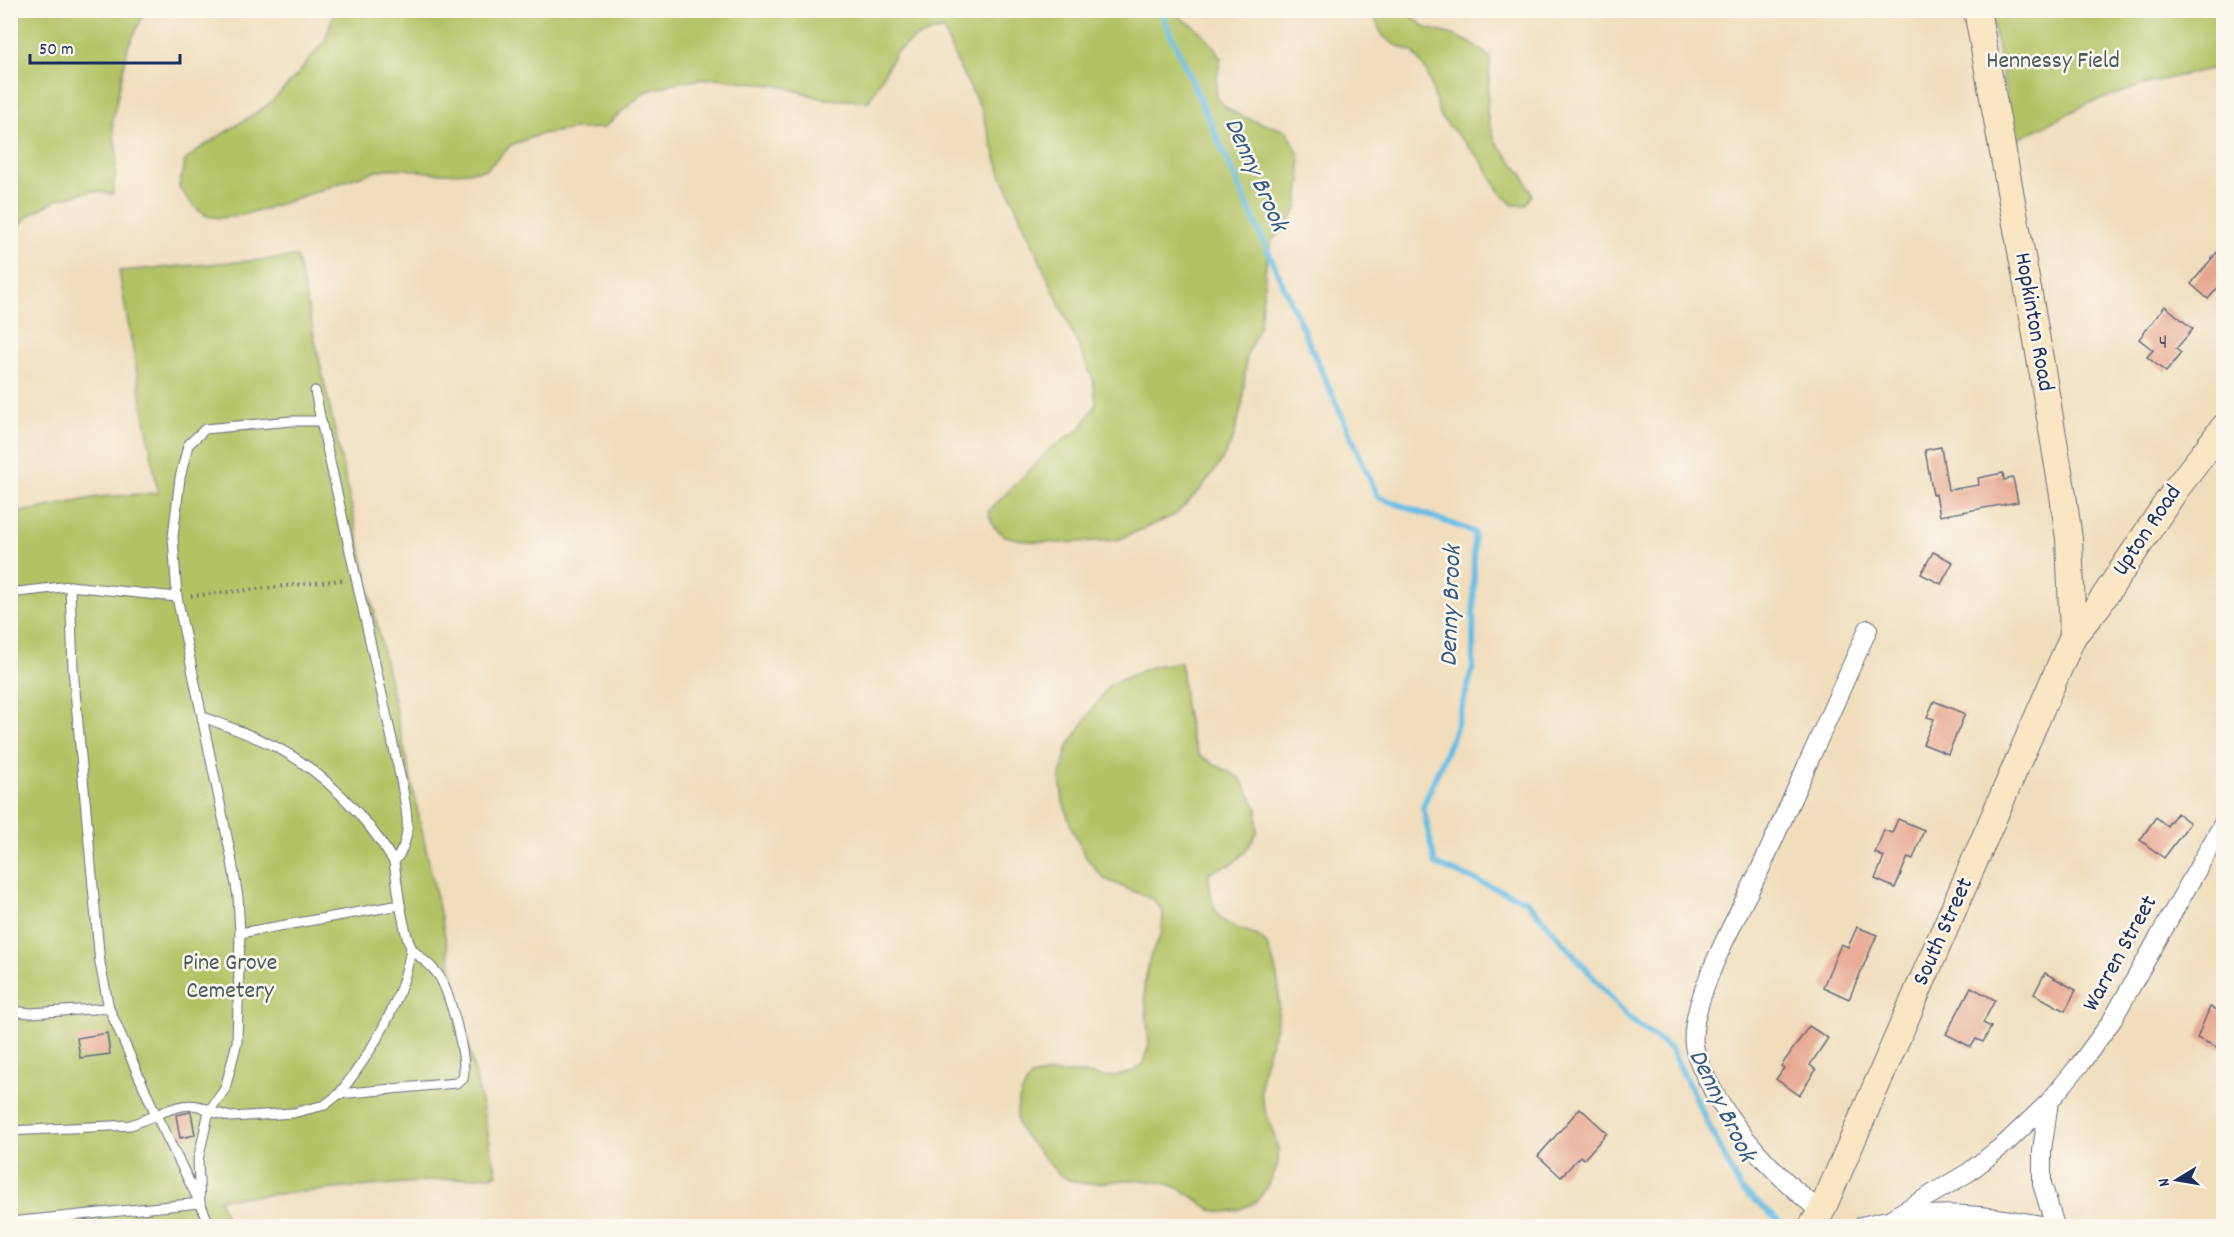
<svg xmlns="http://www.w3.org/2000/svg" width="2234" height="1237" font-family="Dekko,sans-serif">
<rect width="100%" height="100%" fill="#fbf7ec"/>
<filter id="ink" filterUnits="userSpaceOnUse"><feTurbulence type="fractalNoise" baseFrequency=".0167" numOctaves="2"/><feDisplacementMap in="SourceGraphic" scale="12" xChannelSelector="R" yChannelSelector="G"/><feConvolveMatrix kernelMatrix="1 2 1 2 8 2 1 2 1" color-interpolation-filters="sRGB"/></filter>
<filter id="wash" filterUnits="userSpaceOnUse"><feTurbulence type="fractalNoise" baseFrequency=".008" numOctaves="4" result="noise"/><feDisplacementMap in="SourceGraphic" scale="24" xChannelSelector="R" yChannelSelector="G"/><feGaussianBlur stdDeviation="1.35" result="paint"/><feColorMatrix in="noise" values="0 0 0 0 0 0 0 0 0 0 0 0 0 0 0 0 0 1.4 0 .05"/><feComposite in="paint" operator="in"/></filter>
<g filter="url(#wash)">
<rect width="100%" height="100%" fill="#f0ddbc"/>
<g fill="#b2c265" stroke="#667862" stroke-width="1.5">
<path d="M11,10L145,11L128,47L112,122L117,155L113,194L92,191L58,199L28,216L11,234Z"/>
<path d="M335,10L1174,11C1179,19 1189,22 1196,28C1207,37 1214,46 1221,58C1219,67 1214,87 1217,96C1223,115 1269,125 1287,131L1299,154L1301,181L1297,209L1281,232L1272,240L1266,264L1260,324L1247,355L1242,406L1233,439L1221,462L1200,490L1175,515L1117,540L1059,543L1028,541L1005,536L994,527L988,512L1051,448L1081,428L1096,404L1093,379L1001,174L981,108L957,63L943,29L917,37L896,52L869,101L824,99L780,86L715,78L678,82L645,92L603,128L575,129L541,134L511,145L486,170C471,171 455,174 440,173C423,173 403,166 385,169C346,176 239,228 208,216C196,211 187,198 179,187L185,161L199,149L268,105L296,76L325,40Z"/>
<path d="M1372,11H1405L1427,28L1453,35L1473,44L1490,57L1487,113L1495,141L1523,175L1532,195L1525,205H1513L1499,191L1481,160L1441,117L1426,70L1413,52L1394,44L1382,35Z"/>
<path d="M1991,11H2223V66L2149,83L2087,104L2014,141Z"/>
<path d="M297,257L497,1175L219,1199L229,1226H11V514L98,497L158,493L119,271Z"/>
<path d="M1181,662L1185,707L1192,740L1200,756L1240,778L1257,808V833L1246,851L1232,864L1209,872C1209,949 1255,915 1269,950C1278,972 1282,998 1277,1021C1273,1043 1261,1064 1261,1087C1260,1113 1281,1136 1278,1162C1277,1171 1263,1195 1256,1201C1252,1205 1245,1207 1240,1209C1205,1221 1199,1193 1171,1185C1155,1180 1134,1179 1117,1181C1105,1182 1094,1185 1081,1183C1055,1179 1049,1161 1033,1145C1026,1137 1018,1131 1017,1119C1016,1103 1022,1089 1031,1077L1048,1073H1079L1105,1077L1121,1075L1134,1071L1143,1063L1149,1044L1144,986L1150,957L1162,932L1163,912L1154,900L1104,879L1086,857L1072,829L1063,802L1060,777L1068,746L1109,685L1153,666Z"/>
</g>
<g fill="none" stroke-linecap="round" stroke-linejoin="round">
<path stroke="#67bee4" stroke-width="6" d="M1160,10L1378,497L1474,532L1473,667L1455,731L1423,806L1435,864L1527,901L1629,1018L1671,1049L1740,1188L1780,1222"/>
</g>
<g id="blocks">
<g fill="#e7a790">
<path d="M2223,245V282L2208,299L2191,284Z"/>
<path d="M2165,306L2193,329L2176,349L2181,353L2166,372L2147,357L2153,350L2139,339Z"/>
<path d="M1941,447L1948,490L1979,485L1978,478L2003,473L2004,480L2013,478L2018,502L1940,516L1936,494L1933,495L1925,450Z"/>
<path d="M1933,552L1953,562L1941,584L1921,574Z"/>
<path d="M1934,701L1965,714L1948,754L1923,744L1934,719L1927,717Z"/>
<path d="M2177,813L2190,823L2164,858L2140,840L2156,817L2167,826Z"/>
<path d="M1898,819L1924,830L1913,859L1908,857L1895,888L1875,879L1884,857L1875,853L1884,830L1892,833Z"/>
<path d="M1857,927L1877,935L1849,999L1823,987L1841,944L1848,947Z"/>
<path d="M2045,973L2076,990L2065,1011L2034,994Z"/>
<path d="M1971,987L1995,1000L1983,1023L1991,1027L1983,1042L1976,1039L1971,1047L1946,1034Z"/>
<path d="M2210,1007L2223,1012V1050L2197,1038Z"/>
<path d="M1809,1026L1828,1038L1810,1065L1816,1070L1799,1095L1776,1079L1784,1068L1781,1066Z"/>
<path d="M107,1033L110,1054L80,1058L77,1038Z"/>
<path d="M1580,1108L1607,1133L1584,1159L1580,1156L1561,1177L1538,1156Z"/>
<path d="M191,1112L195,1135L180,1138L176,1115Z"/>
</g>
</g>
</g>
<g filter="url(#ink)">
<use href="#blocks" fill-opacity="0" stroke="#666c7f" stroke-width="1.5"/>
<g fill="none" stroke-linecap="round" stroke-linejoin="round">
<defs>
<g id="service">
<path d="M315,391L321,421"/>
<path d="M291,421H321L401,780C406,809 415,837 394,862L400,905L240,933L238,897L231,856L177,597L173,537L180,478L188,445L205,429Z"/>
<path d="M10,593L70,586L177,597"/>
<path d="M203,717C227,726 252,735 276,747C323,771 367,817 394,862"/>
<path d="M10,1011L31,1013L109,1008"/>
<path d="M339,1094C372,1052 403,1002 411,948"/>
<path d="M10,1131L131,1125L156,1115L109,1008L100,963L73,669L70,586"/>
<path d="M10,1222L200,1203L198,1160L209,1111L231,1117L293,1113L325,1105L339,1094L456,1083L463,1079C468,1058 450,994 439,976C432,965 421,959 413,950C406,942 403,916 400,905"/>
<path d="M210,1226L200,1203L156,1115C172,1108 194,1099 209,1111L225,1089L237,1042L240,933"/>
</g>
<g id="minor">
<path d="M1821,1212C1774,1174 1731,1130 1705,1075C1701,1066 1695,1055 1694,1045C1688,999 1744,905 1764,861C1799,784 1833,706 1868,629"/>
<path d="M1892,1218L1969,1172L2006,1143L2049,1102"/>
<path d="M1862,1226C1928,1208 1980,1213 2046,1226"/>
<path d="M2055,1226L2042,1184V1150L2049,1102L2081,1063L2111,1022L2224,822"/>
</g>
<g id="secondary">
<path d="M1977,10L2033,317L2063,495L2069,539L2073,636"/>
<path d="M1812,1226L1821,1212L2073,636L2098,606L2176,489L2224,427"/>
</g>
</defs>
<use href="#service" stroke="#666c7f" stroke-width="11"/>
<use href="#minor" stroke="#666c7f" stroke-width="20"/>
<use href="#secondary" stroke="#666c7f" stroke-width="28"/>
<path stroke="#666c7f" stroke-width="4" stroke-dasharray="1.5 4.5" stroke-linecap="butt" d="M191,596L342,580"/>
<use href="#service" stroke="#fff" stroke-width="9"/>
<use href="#minor" stroke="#fff" stroke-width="18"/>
<use href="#secondary" stroke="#fbe6c4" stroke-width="26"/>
</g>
</g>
<g text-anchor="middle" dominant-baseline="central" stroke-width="5" stroke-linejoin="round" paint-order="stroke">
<g font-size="21" fill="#4e4d6a">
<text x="2163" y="344">4</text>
</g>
<g font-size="24" fill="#485b60" stroke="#fbf7ec">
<text x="2053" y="62">Hennessy Field</text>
<text x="230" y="964">Pine Grove<tspan x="230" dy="28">Cemetery</tspan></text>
</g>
<g font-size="24" fill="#1b2f5e" stroke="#fbf7ec">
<text transform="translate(2033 322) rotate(80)">Hopkinton Road</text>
<text transform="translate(2148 531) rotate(-56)">Upton Road</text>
<text transform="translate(1944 932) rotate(-66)">South Street</text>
<text transform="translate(2121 954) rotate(-61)">Warren Street</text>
</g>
<g font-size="26" font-style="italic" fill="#325a86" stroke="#fbf7ec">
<text transform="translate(1255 175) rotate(66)">Denny Brook</text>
<text transform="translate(1452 606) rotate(-88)">Denny Brook</text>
<text transform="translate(1721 1106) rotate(64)">Denny Brook</text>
</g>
</g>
<rect width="2234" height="1237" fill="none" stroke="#fbf7ec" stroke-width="36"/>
<g transform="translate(2177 1180) rotate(259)" stroke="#fbf7ec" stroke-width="4.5" paint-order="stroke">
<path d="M0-4.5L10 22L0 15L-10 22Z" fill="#1b2f5e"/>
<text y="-9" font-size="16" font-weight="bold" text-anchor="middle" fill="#1b2f5e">N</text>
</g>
<path d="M30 54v9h150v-9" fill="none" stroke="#1b2f5e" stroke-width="3"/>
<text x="39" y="54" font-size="18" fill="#1b2f5e" stroke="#fbf7ec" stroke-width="4.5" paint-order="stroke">50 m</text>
</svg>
